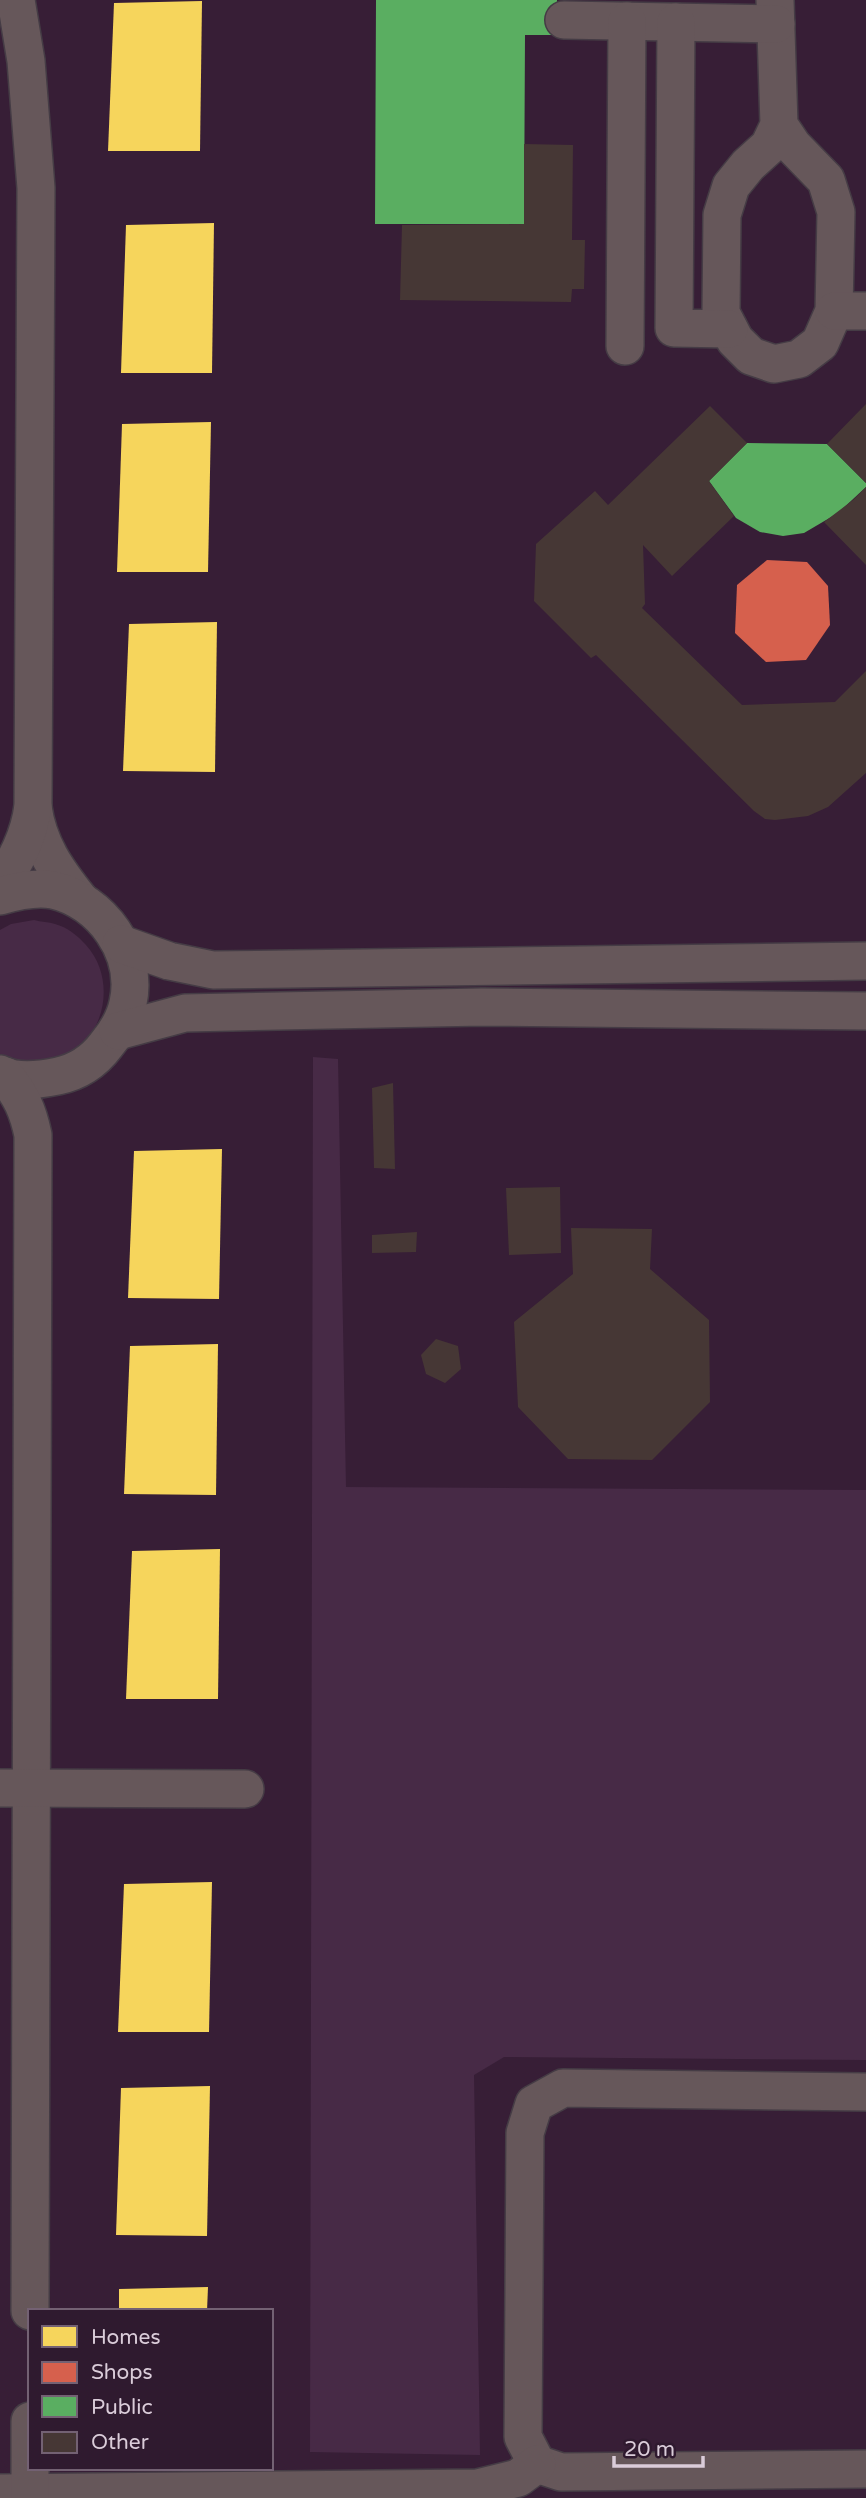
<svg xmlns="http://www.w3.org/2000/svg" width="866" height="2498" font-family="'Varela Round',sans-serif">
<rect width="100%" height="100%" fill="#2a1f2a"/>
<path fill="#371e36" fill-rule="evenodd" d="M0,0H866V2498H0ZM30,2311H271V2468H30Z"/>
<g fill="#472a46">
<path d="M34,920C41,922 49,922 55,924C67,927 78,936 86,945C123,986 99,1058 42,1064C27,1066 14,1062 0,1057V930L11,924Z"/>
<path d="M313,1057L338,1059L346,1487L866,1490V2060L504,2057L474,2075L480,2455L310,2452Z"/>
</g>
<g fill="#f6d55c">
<path d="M202,1L200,151H108L114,3Z"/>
<path d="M214,223L212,373H121L126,225Z"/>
<path d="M211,422L208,572H117L122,424Z"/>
<path d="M217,622L215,772L123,771L129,624Z"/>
<path d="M222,1149L219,1299L128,1298L134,1151Z"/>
<path d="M218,1344L216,1495L124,1494L130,1346Z"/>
<path d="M220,1549L218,1699H126L132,1551Z"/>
<path d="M212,1882L209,2032H118L124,1884Z"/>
<path d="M210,2086L207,2236L116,2235L121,2088Z"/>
<path d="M208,2287L207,2311H119V2289Z"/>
</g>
<path fill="#d6604d" d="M767,560L807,562L828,586L830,625L806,660L766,662L735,633L737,585Z"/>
<g fill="#5aae61">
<path d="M376,0H557V35H525L524,224H375Z"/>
<path d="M747,443L827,444L866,483V487L838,513L804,533L783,536L760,532L736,518L709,481Z"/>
</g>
<g fill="#463735">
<path d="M524,144L573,145L572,240H585L584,289H572L571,302L400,300L402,225L524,224Z"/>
<path d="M866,404V483L827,444Z"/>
<path d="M710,406L747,443L709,481L734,516L672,576L643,545L645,604L642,608L742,705L835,702L866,671V773L828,807L808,816L775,820L765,819L754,811L596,655L591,658L534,601L536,544L595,491L608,505Z"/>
<path d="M866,487V565L824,522L853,500Z"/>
<path d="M393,1083L395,1169L374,1168L372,1088Z"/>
<path d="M560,1187L561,1253L509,1255L506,1188Z"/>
<path d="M571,1228L652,1229L650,1269L709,1320L710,1402L652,1460L568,1459L518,1407L514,1322L573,1274Z"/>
<path d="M417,1232L416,1252L372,1253V1235Z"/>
<path d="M436,1339L458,1346L461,1369L445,1383L426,1374L421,1355Z"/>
</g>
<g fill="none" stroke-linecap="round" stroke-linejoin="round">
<defs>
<g id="minor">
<path d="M775,0L779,125L769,146L748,165L731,186L722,215L721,313L735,340L751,356L774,364L799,359L820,343L834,311L836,212L826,180L793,146L779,125"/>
<path d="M564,20L776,24"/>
<path d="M676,22L674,328L729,329"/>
<path d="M834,311H866"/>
<path d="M625,346L627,21"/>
<path d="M33,807C38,845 57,871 80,900"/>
<path d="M0,886C16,860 29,837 33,806L36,188L26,61L16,0"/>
<path d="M0,896C17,891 35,887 53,890C102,901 139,953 128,1003C125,1019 116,1033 106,1045C94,1061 77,1072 58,1076C39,1080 17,1083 0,1074"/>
<path d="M121,944L169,961L213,970L866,961"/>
<path d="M118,1031L185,1013L482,1007L866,1011"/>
<path d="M5,1076C21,1095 28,1111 33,1135L30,2311"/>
<path d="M0,1788L245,1789"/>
<path d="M866,2092L563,2088L534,2104L525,2133L523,2437L537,2464L561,2472L866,2469"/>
<path d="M0,2493L478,2488L518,2478L537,2464"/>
<path d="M30,2498V2421"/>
</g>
</defs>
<use href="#minor" stroke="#453c45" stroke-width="40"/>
<use href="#minor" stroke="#66575a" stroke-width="37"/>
</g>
<rect x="28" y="2309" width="245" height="161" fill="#2f1a2f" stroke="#736173" stroke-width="2"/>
<rect x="42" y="2326" width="35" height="21" fill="#f6d55c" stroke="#736173" stroke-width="2"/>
<text x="91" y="2344" font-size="21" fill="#daccd9">Homes</text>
<rect x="42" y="2362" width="35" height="21" fill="#d6604d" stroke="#736173" stroke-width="2"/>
<text x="91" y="2379" font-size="21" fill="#daccd9">Shops</text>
<rect x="42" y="2396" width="35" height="21" fill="#5aae61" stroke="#736173" stroke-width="2"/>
<text x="91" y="2414" font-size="21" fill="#daccd9">Public</text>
<rect x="42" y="2432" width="35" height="21" fill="#463735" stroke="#736173" stroke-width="2"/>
<text x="91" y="2449" font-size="21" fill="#daccd9">Other</text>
<path d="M614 2456v10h89v-10" fill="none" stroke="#daccd9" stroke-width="3.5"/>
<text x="624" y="2456" font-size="21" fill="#daccd9" stroke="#2f1a2f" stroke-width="5" paint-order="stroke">20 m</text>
</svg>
